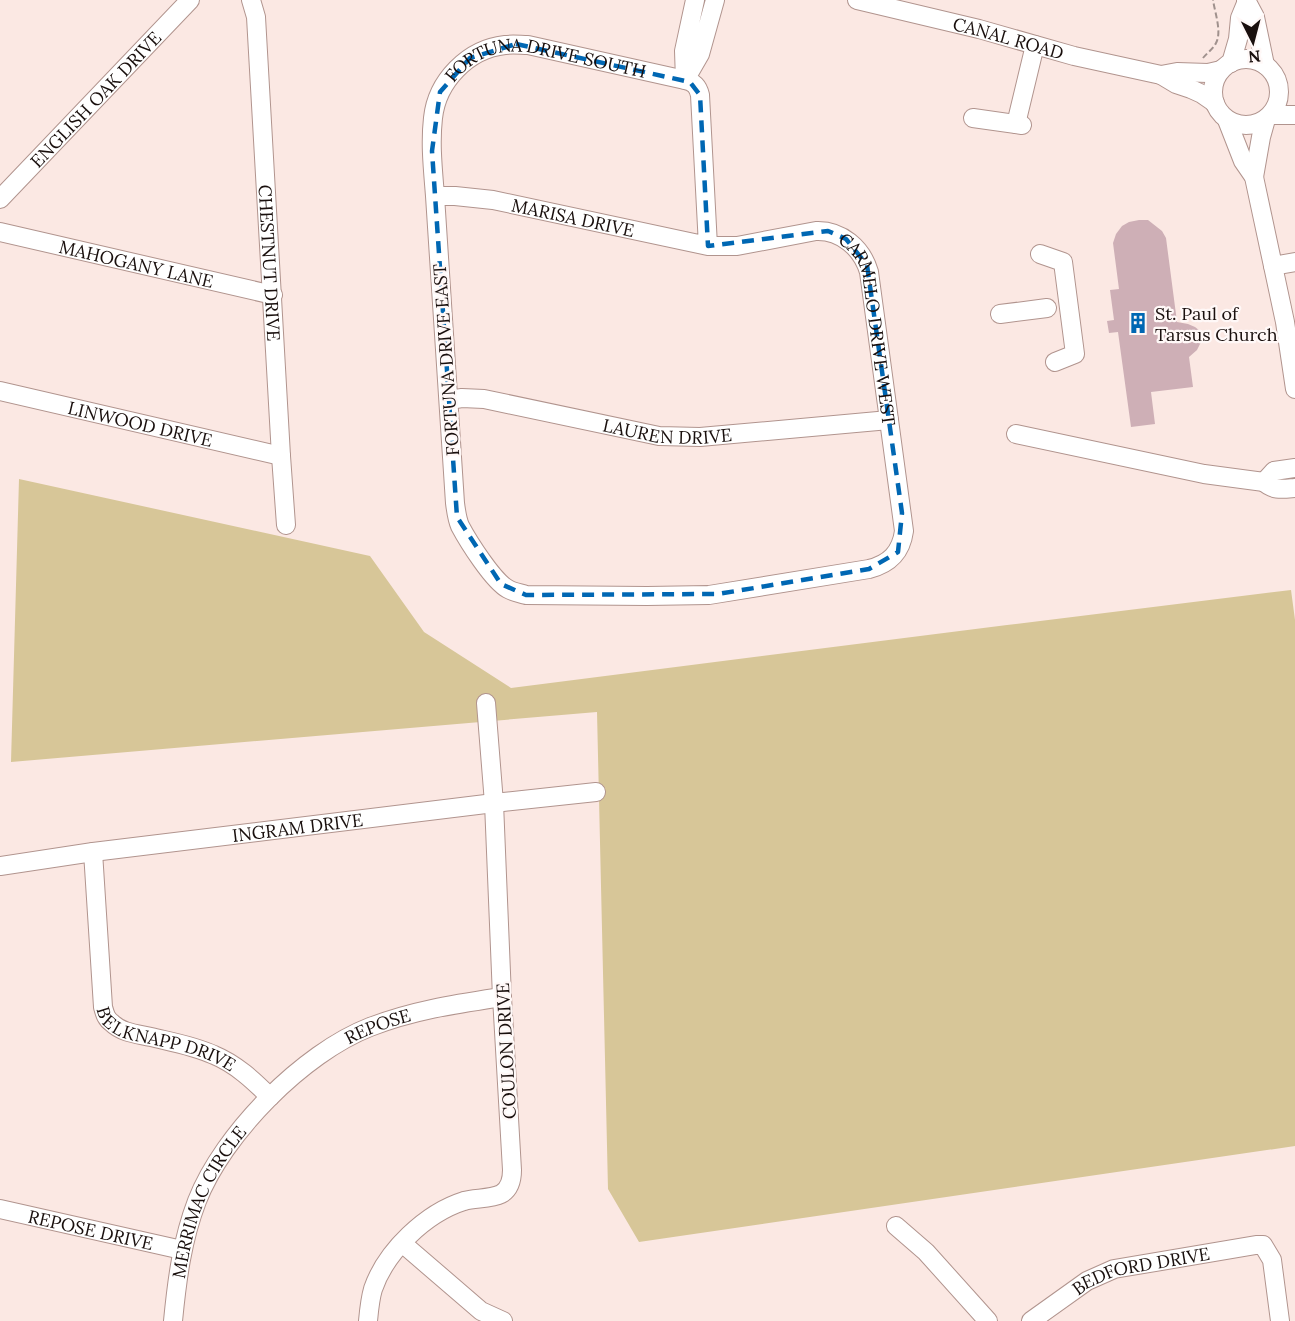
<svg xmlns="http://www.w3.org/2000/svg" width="1295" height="1321" font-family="Lora,serif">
<rect width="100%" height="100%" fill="#fbe8e3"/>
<path fill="#d7c698" d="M19,479L370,556L424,632L511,688L1007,625L1291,590L1295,620V1146L639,1242L608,1189L597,712L11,762Z"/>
<path fill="#ceafb6" d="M1139,220H1148L1162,231L1166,238L1177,322L1188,324L1195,327L1200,331L1201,337V342L1197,350L1189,357L1193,387L1151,392L1155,424L1131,427L1118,332L1109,333L1107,321L1114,320L1110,290L1119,289L1113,243L1116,234L1122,226L1129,222Z"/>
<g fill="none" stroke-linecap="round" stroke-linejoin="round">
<defs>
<g id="minor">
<path id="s1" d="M251,0L256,17L281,456L286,525"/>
<path d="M695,0L684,51L685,80L700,54L715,0"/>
<path id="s2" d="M857,0L979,29L1074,56L1161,75L1176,84L1191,89L1202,94L1215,103"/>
<path d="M1246,0L1255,17L1265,65"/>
<circle cx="1246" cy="92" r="33"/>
<path d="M1231,63L1238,39L1240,18L1247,1"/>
<path d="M1161,75L1177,72L1208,73L1221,70"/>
<path d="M1271,115H1295"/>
<path d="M973,118L1022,125"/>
<path d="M1227,120L1243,161L1254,177L1285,322L1295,389"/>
<path d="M1016,124L1035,45"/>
<path d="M1254,177L1261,137L1266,119"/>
<path id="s3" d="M435,196H455L493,200L708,246H737L816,231C841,230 862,248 869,272L904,531C901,553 889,564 869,569L709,595L647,596L526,595C520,593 513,592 508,589C493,581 468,541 460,526C457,519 456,511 455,503L435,196C433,170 430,144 433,118C437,81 468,49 505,45C513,44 521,45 528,45L685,80C694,82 698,86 700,95L708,246"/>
<path id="s4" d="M0,199L190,0"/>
<path id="s5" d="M0,232L273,295"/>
<path d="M1040,254L1063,262L1075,354L1055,362"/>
<path d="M1273,266L1295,262"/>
<path d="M1000,314L1047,308"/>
<path id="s6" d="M0,391L281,456"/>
<path id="s7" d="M449,400L462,398L484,399L659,436L700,437L889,420"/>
<path d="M1016,434L1204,474L1264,482"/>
<path d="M1295,468L1274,471L1264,482C1273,491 1283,489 1295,488"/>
<path id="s8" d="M93,852L103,1007C105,1014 106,1019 112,1023C122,1033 138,1034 151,1037C172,1042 195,1046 214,1055C236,1064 254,1081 270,1097"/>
<path id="s9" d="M0,866L93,852L494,803L596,792"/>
<path id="s10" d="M0,1209L182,1250"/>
<path d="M896,1226L926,1252L988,1321"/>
<path d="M402,1243L481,1311L503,1321"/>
<path id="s11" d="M173,1321C177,1280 182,1240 197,1201C223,1134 303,1053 370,1027C414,1010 456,1004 502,997"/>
<path d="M368,1321C369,1310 370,1299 373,1289C386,1251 426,1213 464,1201C475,1198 491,1199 501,1194C510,1189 512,1180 512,1170L502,997L494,803L486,703"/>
<path id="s12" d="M1031,1321L1087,1281L1114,1269L1256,1245H1263L1272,1260L1280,1321"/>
</g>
</defs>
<use href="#minor" stroke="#b1948e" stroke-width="20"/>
<path stroke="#a0918d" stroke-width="2" stroke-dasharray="6 3" stroke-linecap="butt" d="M1203,58C1207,53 1213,49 1216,43C1222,32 1215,13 1213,0"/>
<use href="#minor" stroke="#fff" stroke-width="18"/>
</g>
<path fill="none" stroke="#0067b3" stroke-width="4.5" stroke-dasharray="12 8" stroke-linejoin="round" d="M516,44L690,82L700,95L708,246L828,231L846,239L867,265L902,513L898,552L869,569L718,594L526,595L501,584L457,517L432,151L440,92L470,58Z"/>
<defs>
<symbol id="building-bare" viewBox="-9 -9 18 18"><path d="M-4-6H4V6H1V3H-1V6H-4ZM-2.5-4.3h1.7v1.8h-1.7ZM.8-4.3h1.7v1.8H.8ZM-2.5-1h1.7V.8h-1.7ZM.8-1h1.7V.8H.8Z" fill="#0067b3" stroke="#fff8f7" stroke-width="2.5" paint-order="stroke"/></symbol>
</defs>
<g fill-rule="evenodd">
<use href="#building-bare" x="1123" y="308" width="30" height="30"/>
</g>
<g text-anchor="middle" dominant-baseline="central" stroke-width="4.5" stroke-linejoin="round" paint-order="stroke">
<g font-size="18" fill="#190f0d" stroke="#fff8f7">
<text stroke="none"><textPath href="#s2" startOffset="156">CANAL ROAD</textPath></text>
<text stroke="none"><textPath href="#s3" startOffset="1778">FORTUNA DRIVE SOUTH</textPath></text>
<text stroke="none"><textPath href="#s4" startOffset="138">ENGLISH OAK DRIVE</textPath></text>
<text stroke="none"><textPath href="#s3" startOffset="140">MARISA DRIVE</textPath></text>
<text stroke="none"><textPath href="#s1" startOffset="264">CHESTNUT DRIVE</textPath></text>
<text stroke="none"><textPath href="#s5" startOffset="140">MAHOGANY LANE</textPath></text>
<text stroke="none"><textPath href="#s3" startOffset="514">CARMELO DRIVE WEST</textPath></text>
<text transform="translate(446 360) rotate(-94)">FORTUNA DRIVE EAST</text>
<text stroke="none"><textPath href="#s6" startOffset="144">LINWOOD DRIVE</textPath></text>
<text stroke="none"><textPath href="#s7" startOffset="222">LAUREN DRIVE</textPath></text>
<text stroke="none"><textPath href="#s9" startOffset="300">INGRAM DRIVE</textPath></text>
<text stroke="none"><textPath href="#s11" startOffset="381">REPOSE</textPath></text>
<text stroke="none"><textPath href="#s8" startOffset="230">BELKNAPP DRIVE</textPath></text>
<text transform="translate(506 1051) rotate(-93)">COULON DRIVE</text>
<text stroke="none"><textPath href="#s11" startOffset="126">MERRIMAC CIRCLE</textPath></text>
<text stroke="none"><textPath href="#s10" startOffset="93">REPOSE DRIVE</textPath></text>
<text stroke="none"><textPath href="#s12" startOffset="124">BEDFORD DRIVE</textPath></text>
</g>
<g font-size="18" fill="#190f0d" stroke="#fff8f7" text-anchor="start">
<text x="1155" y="313">St. Paul of<tspan x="1155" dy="21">Tarsus Church</tspan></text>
</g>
</g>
<g transform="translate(1253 42) rotate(174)" stroke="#fff8f7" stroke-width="4.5" paint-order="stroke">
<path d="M0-4.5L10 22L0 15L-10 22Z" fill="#190f0d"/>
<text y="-9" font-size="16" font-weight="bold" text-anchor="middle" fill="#190f0d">N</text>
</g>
</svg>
